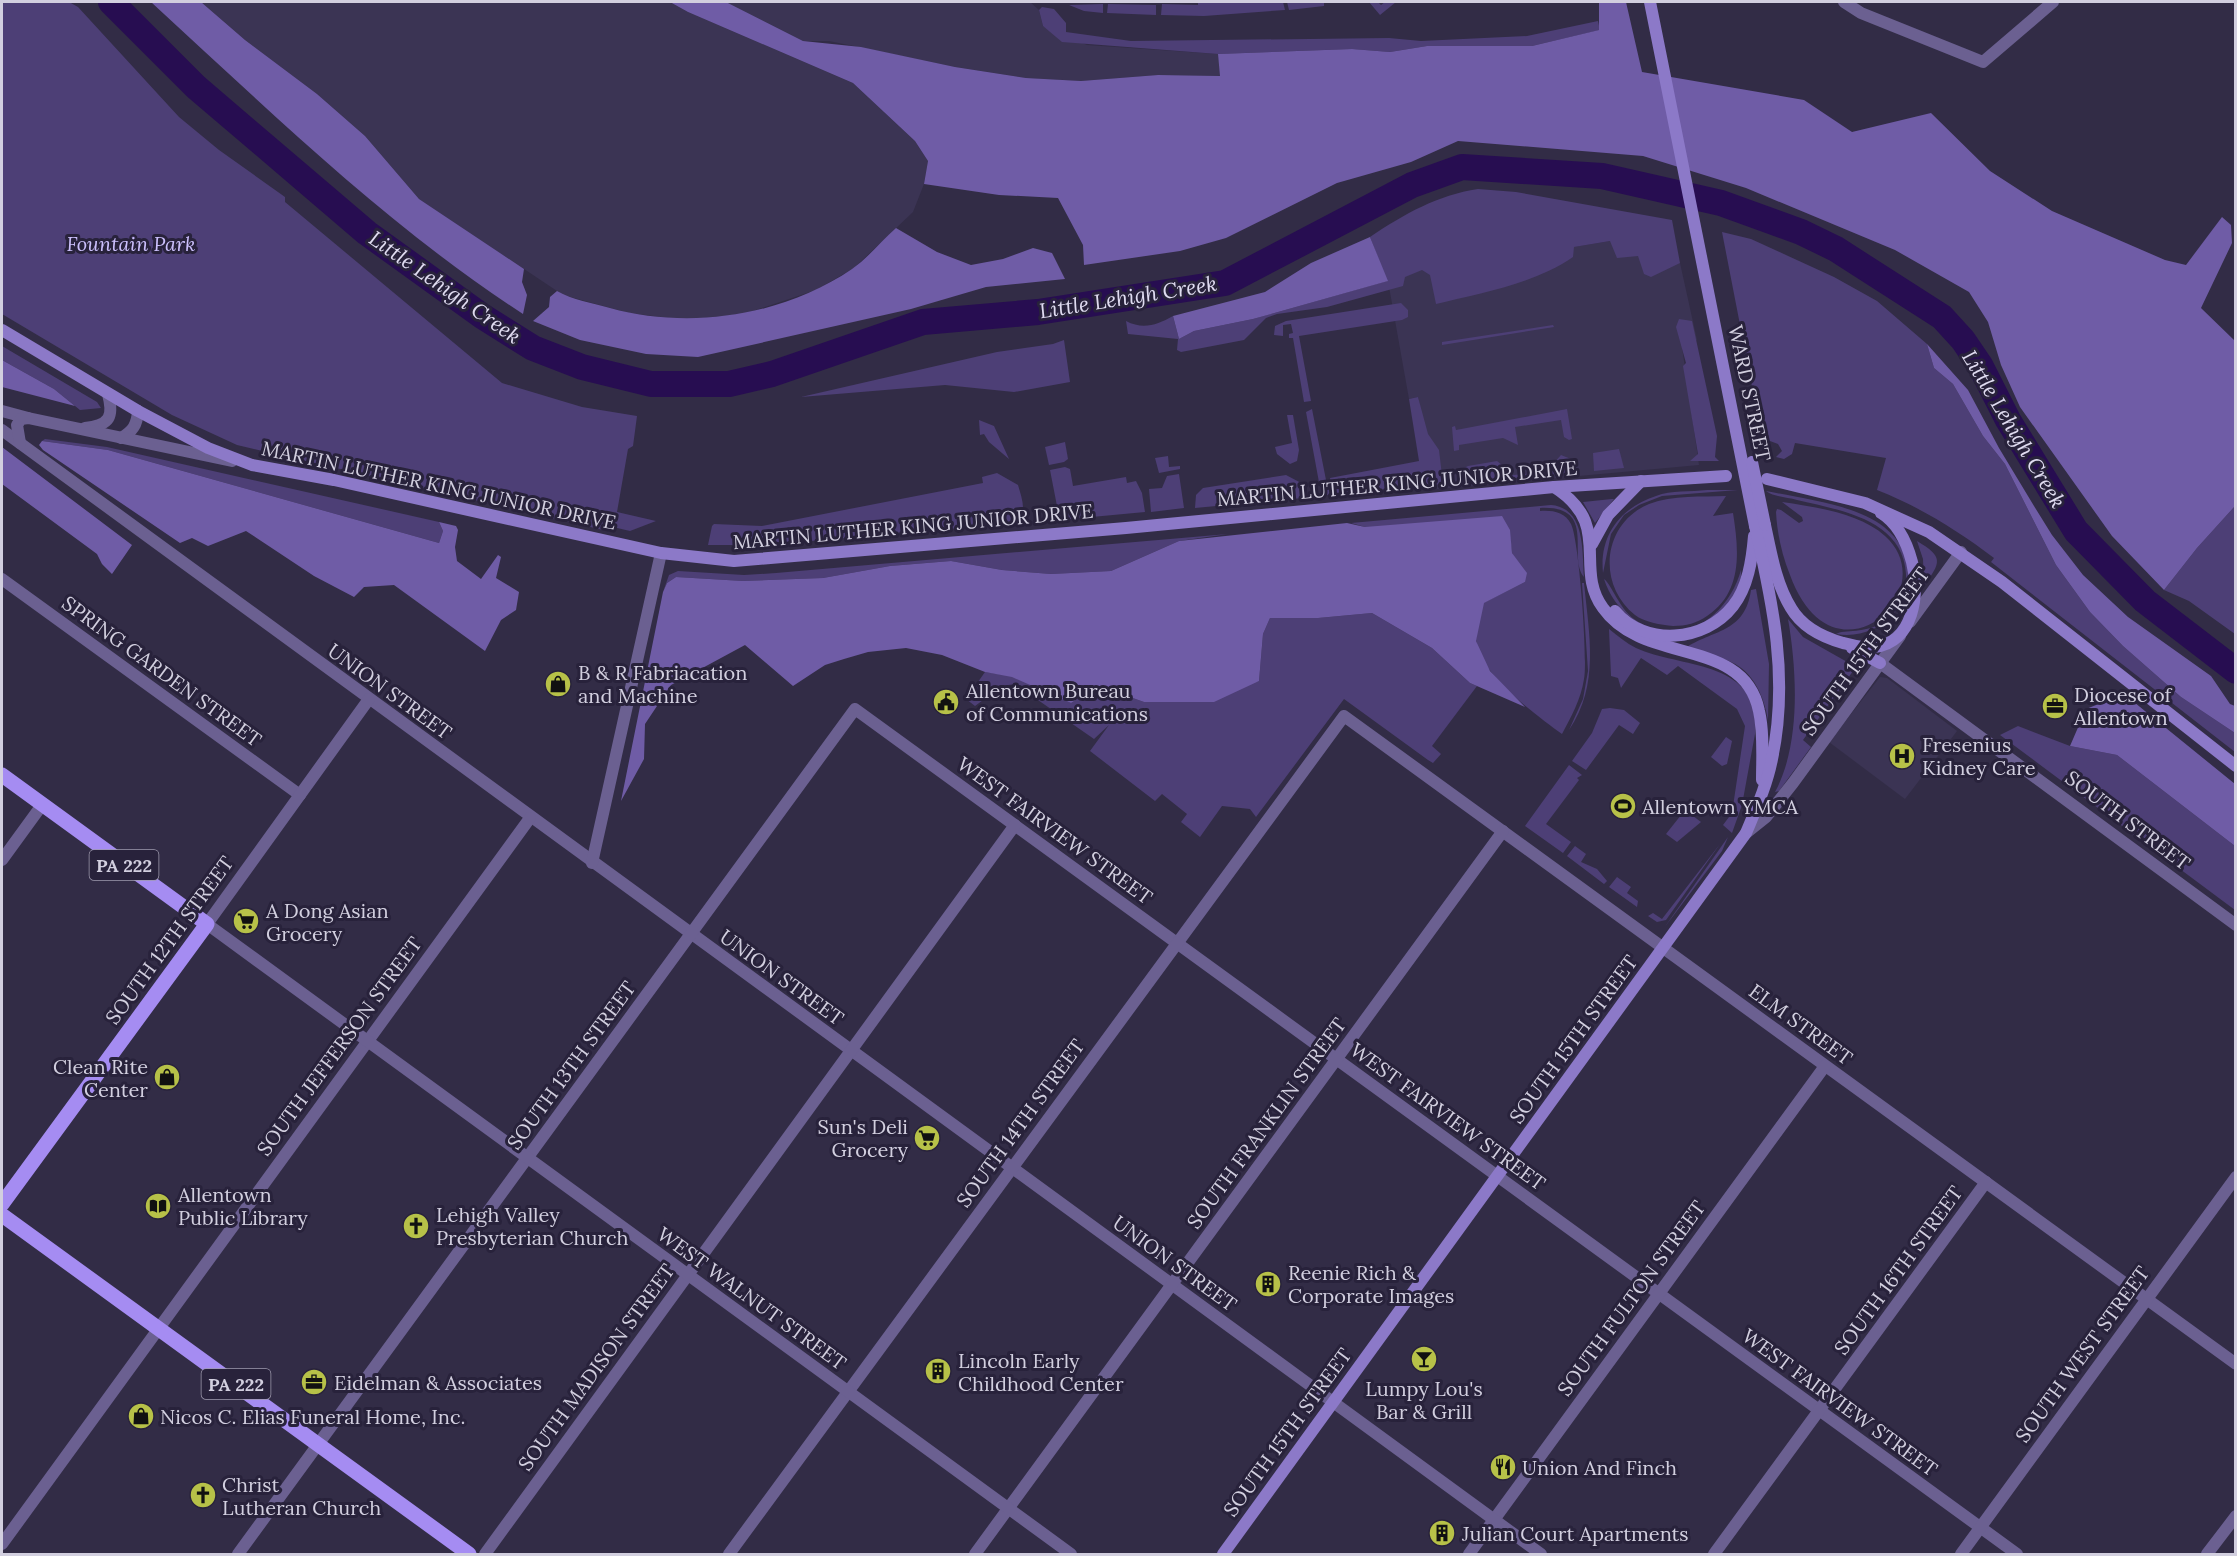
<svg xmlns="http://www.w3.org/2000/svg" width="2237" height="1556" font-family="Lora,serif">
<rect width="100%" height="100%" fill="#322c46"/>
<g fill="#3b3454">
<path d="M201,2H670L688,12L853,83L915,141L928,161L924,184L913,212L854,268L816,290L744,314L685,320L629,313L563,295L419,199L365,136L317,94L245,40Z"/>
<path d="M726,2H1030L1039,10L1043,26L1087,45L1218,54L1221,76L1158,75L1081,81L1026,78L955,67L829,41H803Z"/>
<path d="M1610,241L1638,256L1680,263L1697,340L1682,347L1699,465L1437,489L1418,397L1409,399L1388,281L1417,247H1573Z"/>
<path d="M1880,677L1887,678L1957,731L1905,799L1829,742Z"/>
</g>
<g fill="#4d3f76">
<path d="M2,2H69L78,7L179,117L219,150L285,197V202L502,383L582,407L637,416L633,446L628,449L617,512L656,521L630,531L613,527L612,532L237,445L172,415L2,314Z"/>
<path d="M1198,2H1283L1285,10L1204,16L1161,15L1162,4L1198,5Z"/>
<path d="M1287,2H1324V6L1289,10Z"/>
<path d="M1369,2H1378L1381,5L1385,2H1396L1380,15Z"/>
<path d="M1103,4V13L1084,11L1069,5Z"/>
<path d="M1108,4L1156,5V15L1107,13Z"/>
<path d="M1042,7L1054,9L1066,23V32L1131,41L1389,38L1421,41L1527,36L1598,21L1600,30L1532,46H1427L1390,52L1352,49L1218,54L1062,42L1043,26L1039,10Z"/>
<path d="M1478,189L1516,192L1672,220L1680,263L1651,277L1644,274L1638,256L1617,258L1610,241L1574,247L1573,257C1534,284 1481,293 1436,304L1430,275L1422,270L1405,277L1403,286L1327,307L1277,314L1266,318L1244,340L1181,352L1177,350L1178,339L1128,334L1126,321C1143,330 1157,325 1173,316L1179,339L1194,331L1253,319L1387,281L1370,237C1404,214 1438,195 1478,189Z"/>
<path d="M1722,232L1751,239L1834,277L1877,301L1927,344L1934,368L1953,384L1983,436L2005,464L2056,565L2090,612L2123,646L2181,697L2235,733V752L1991,562L1994,558C1957,530 1920,507 1877,490L1886,458L1795,443L1792,454L1784,459L1776,457L1782,451L1778,444L1762,438Z"/>
<path d="M1401,303L1408,310V317L1402,320L1299,336L1311,401L1304,402L1293,338H1289V334L1293,333L1291,324L1283,325V336L1274,335L1275,326L1286,321Z"/>
<path d="M1679,319L1692,321L1717,436L1715,457L1719,461H1690L1698,454L1683,366L1686,363L1676,327Z"/>
<path d="M1553,325L1554,327L1442,345V342Z"/>
<path d="M1064,340L1070,382L1014,392L945,385L801,397L997,352L1053,344Z"/>
<path d="M2,346L97,402L101,408L80,410L54,389L2,360Z"/>
<path d="M1418,397L1428,434L1439,450L1443,484L1326,495L1321,493L1306,412L1312,409L1327,485L1331,484L1330,478L1419,461L1409,399Z"/>
<path d="M1567,409L1572,439L1569,440L1564,437L1561,420L1515,427L1518,445L1503,438L1459,445V450L1454,451L1452,427L1455,426L1456,430Z"/>
<path d="M1287,415H1293L1299,450L1297,461L1290,464L1277,454L1275,447L1292,443Z"/>
<path d="M979,420L994,426L1009,459L989,442L984,434L980,435Z"/>
<path d="M45,439L107,447L439,522L443,531L439,543L108,450L42,441Z"/>
<path d="M1065,442L1068,459L1064,462L1049,465L1045,447Z"/>
<path d="M1619,449L1624,468L1594,471L1593,453Z"/>
<path d="M1561,455L1576,461L1578,472L1464,483V468L1468,466L1497,461L1502,465L1504,476L1553,471V464Z"/>
<path d="M1168,456L1169,467L1180,466V469L1159,473L1155,458Z"/>
<path d="M1065,467L1070,469L1073,486L1126,477L1127,483L1136,481L1142,493L1145,512L1049,521L1043,510L1057,506L1050,470Z"/>
<path d="M997,473L1018,485C1022,499 1027,511 1018,523L765,545H708L712,526L714,524L762,526L983,483L982,477Z"/>
<path d="M1179,474L1184,508L1151,512L1149,489L1162,488L1167,476Z"/>
<path d="M1286,475L1303,484V498L1195,508L1196,495L1203,488Z"/>
<path d="M1707,490H1738L1662,496L1639,505L1624,515L1611,534L1603,573C1599,534 1622,507 1656,496C1671,490 1691,492 1707,490Z"/>
<path d="M1766,491C1800,498 1857,505 1884,527C1935,567 1899,644 1836,634C1844,629 1866,634 1883,622C1898,611 1907,592 1906,574C1903,519 1839,510 1797,500C1787,497 1774,497 1766,491Z"/>
<path d="M1726,496L1713,516L1733,513C1739,551 1743,592 1707,616C1697,623 1686,626 1673,626C1661,625 1644,622 1635,615C1596,584 1603,523 1649,504C1673,495 1702,497 1726,496Z"/>
<path d="M1614,499L1595,523L1583,502L1612,499Z"/>
<path d="M1782,502C1815,507 1860,513 1885,536C1946,591 1833,693 1790,575C1782,555 1777,533 1776,512L1777,509L1781,510L1799,523L1803,521L1802,517Z"/>
<path d="M1551,505C1586,508 1582,552 1584,577C1567,556 1598,505 1540,508V511C1552,510 1565,512 1571,524C1579,539 1588,660 1584,679C1581,699 1571,717 1562,734C1536,715 1478,673 1476,640C1476,628 1481,614 1483,603L1525,582L1512,553L1509,530L1365,527L1351,523Z"/>
<path d="M2235,506V634L2189,601L2164,590L2197,548Z"/>
<path d="M1228,534L1179,541L1111,571L1051,574L1002,570L951,561L890,566L823,578L743,581L676,577L667,583L663,592L669,575L678,571L744,575L776,573Z"/>
<path d="M1917,541C1944,557 1941,562 1924,586L1923,559Z"/>
<path d="M1741,570C1742,577 1739,588 1735,595C1702,657 1622,637 1604,579C1612,585 1619,608 1634,619C1680,652 1728,617 1741,570Z"/>
<path d="M1582,583H1584C1589,634 1600,685 1569,730L1583,699L1588,671Z"/>
<path d="M1756,589L1769,664L1768,720C1764,697 1754,672 1731,662C1717,655 1699,657 1687,647C1716,629 1745,632 1751,590Z"/>
<path d="M1372,613L1432,648L1470,683L1477,686L1432,746L1441,754L1433,763L1428,760L1344,699L1256,817L1250,809L1222,806L1200,837L1181,822L1187,814L1162,794L1155,801L1090,751L1109,725L1094,739L1015,684L1002,686L975,706L966,699L985,672L1012,676L1071,703L1099,686L1144,702L1259,681L1263,634L1270,618H1318Z"/>
<path d="M1788,619L1803,637L1856,667L1803,740L1811,747L1779,791L1775,792C1801,744 1797,671 1788,619Z"/>
<path d="M1609,629C1618,636 1626,643 1636,648C1682,669 1762,659 1755,734L1742,805L1732,833L1723,825L1732,813L1745,726L1737,709L1678,666L1667,675L1641,658L1621,688L1618,678L1611,676Z"/>
<path d="M1610,708L1624,710L1640,723L1633,734L1619,725L1586,770L1572,761L1592,733L1602,709Z"/>
<path d="M2018,726L2070,746L2117,755L2235,846V910L2000,735Z"/>
<path d="M1726,737L1732,741L1727,764L1722,766L1711,757Z"/>
<path d="M1569,765L1582,775L1577,778L1579,780L1546,824L1571,842L1563,853L1525,826Z"/>
<path d="M1685,810L1701,822L1677,842L1666,834Z"/>
<path d="M1728,837L1722,851L1664,928Z"/>
<path d="M1720,844L1666,920L1657,922L1648,916L1653,913L1662,919Z"/>
<path d="M1575,846L1586,854L1581,862L1597,869L1607,881L1604,884L1567,856Z"/>
<path d="M1617,877L1631,887L1627,893L1638,901L1637,907L1609,887Z"/>
</g>
<g fill="#6f5ca6">
<path d="M151,2H201L245,40L317,94L365,136L419,199L524,269L522,282L527,295L523,314C386,225 270,111 151,2Z"/>
<path d="M670,2H726L803,41L861,47L955,67L1026,78L1081,81L1158,75L1220,76L1218,54L1352,49L1390,52L1427,46H1532L1599,30V2H1626L1642,72L1804,100L1852,132L1931,113L1990,171L2052,211L2165,260L2186,265L2222,217L2231,225L2232,243L2201,308L2235,341V506L2197,548L2164,590L2112,536L2020,407L2001,365L1988,322L1969,292L1895,250L1746,188L1643,156L1458,141L1411,162L1337,183L1226,238L1180,251L1084,265L1083,245L1058,198L999,195L924,184L928,161L915,141L853,83L688,12Z"/>
<path d="M896,228L937,252L971,265L1003,259L1033,248L1052,253L1065,279L986,287L911,309L698,357L646,354L580,340L533,321L549,307L550,297L557,291C572,300 593,303 610,308C690,330 783,316 852,269C868,258 881,241 896,228Z"/>
<path d="M1370,237L1388,281L1253,319L1194,331L1179,339L1173,316L1265,292L1311,263Z"/>
<path d="M1927,344L1968,390L1999,448L2034,506L2052,535L2083,575L2128,617L2211,676L2230,704L2235,706V733L2181,697L2123,646L2090,612L2056,565L2005,464L1983,436L1953,384L1934,368Z"/>
<path d="M2,360L54,389L75,406L2,387Z"/>
<path d="M42,441L108,450L439,543L443,531L439,522L456,526L458,530L455,547L457,561L481,579L498,555L501,557L496,578L519,592L516,610L501,620L485,651L394,585L364,587L354,597L314,576L246,531L208,546L192,538L180,543L43,450L39,445Z"/>
<path d="M2,447L132,545L112,574L102,564L97,554L2,484Z"/>
<path d="M1502,516L1510,530L1512,553L1527,573L1525,582L1484,603L1476,641L1490,671L1525,707L1470,683L1432,648L1372,613L1318,618H1270L1263,634L1259,681L1214,702H1144L1099,686L1071,703L1012,677L985,672L942,655L906,648L868,652L844,659L825,665L793,686L745,645L671,685L645,724L644,759L621,801L663,592L667,583L676,577L743,581L823,578L890,566L951,561L1002,570L1051,574L1111,571L1179,541L1347,523L1365,527Z"/>
<path d="M2124,694L2235,784V846L2117,755L2070,746L2086,709Z"/>
</g>
<g fill="none" stroke-linecap="round" stroke-linejoin="round">
<path stroke="#270d51" stroke-width="26" d="M111,2L196,87L367,233L482,316L533,348L582,367L651,384H729L772,374L923,322L1038,312L1225,283L1412,185L1462,167L1602,176L1721,203L1801,232L1836,249L1942,317L1963,340L1980,365L2008,420L2076,531L2145,601L2236,671"/>
<g stroke="#6b6091" stroke-width="12">
<path d="M1844,2L1861,13L1983,62L2053,2"/>
<path d="M2,411L28,418"/>
<path d="M85,428C110,425 114,417 108,394"/>
<path d="M2,430L1333,1402"/>
<path d="M121,438C133,431 137,425 138,411"/>
<path d="M20,443L17,425L21,419L28,418L232,461"/>
<path d="M2,579L300,795"/>
<path d="M1880,663L2236,925"/>
<path d="M2,860L42,805"/>
<path d="M592,863L661,553"/>
<path d="M207,924L369,699"/>
<path d="M2,1544L530,818"/>
<path d="M238,1554L855,709L2017,1554"/>
<path d="M485,1554L1015,825"/>
<path d="M729,1554L1344,716L2236,1364"/>
<path d="M975,1554L1503,831"/>
<path d="M1469,1554L1825,1066"/>
<path d="M1714,1554L1986,1182"/>
<path d="M1961,1554L2236,1177"/>
<path d="M2207,1554L2236,1516"/>
</g>
<g stroke="#6b6091" stroke-width="12">
<path d="M1910,622L1961,552"/>
<path d="M1746,833L1766,817L1793,783L1900,636"/>
<path d="M207,924L1071,1554"/>
<path d="M1333,1402L1541,1554"/>
</g>
<g stroke="#8c79c8" stroke-width="12">
<path d="M2,330L138,411L208,448L252,465L334,480L661,553L734,561L1126,528L1554,487L1726,476"/>
<path d="M1767,479L1865,503L1929,532L2002,582L2236,766"/>
<path d="M1554,487C1614,525 1573,567 1603,608C1644,666 1744,636 1759,711C1764,733 1762,757 1762,780"/>
<path d="M1765,525C1771,553 1776,584 1791,608C1802,627 1822,637 1843,643C1853,645 1864,649 1874,647C1914,643 1920,593 1912,562C1907,543 1899,524 1881,513"/>
<path d="M1592,544L1608,515L1641,481"/>
<path d="M1615,611C1645,647 1705,642 1733,606C1748,587 1752,560 1754,536"/>
<path d="M1852,648L1880,663"/>
<path d="M1223,1554L1746,833C1756,809 1767,785 1772,759C1789,679 1773,604 1755,526"/>
</g>
<g stroke="#a58cf2" stroke-width="15">
<path d="M2,775L207,924L2,1204"/>
<path d="M2,1215L469,1554"/>
</g>
<g stroke="#8c79c8" stroke-width="12">
<path d="M1650,2L1755,526"/>
<path d="M1752,462L1765,525"/>
</g>
</g>
<defs>
<symbol id="shop-disc" viewBox="-11 -11 22 22"><circle r="9.5" fill="#b7c148" stroke="#28223b"/><path d="M-5-2.5h2.3a2.7 3.5 0 0 1 5.4 0H5L5.5 6h-11ZM-1.5-2.5h3a1.5 2.3 0 0 0-3 0Z" fill="#111"/></symbol>
<symbol id="civic-disc" viewBox="-11 -11 22 22"><circle r="9.5" fill="#b7c148" stroke="#28223b"/><path d="M-.6-6.5H3V-4.5H.6V-3L4-1V1h2V6H-6V1h2V-1L-.6-3ZM-1.2 2.5V6h2.4V2.5Z" fill="#111"/></symbol>
<symbol id="office-disc" viewBox="-11 -11 22 22"><circle r="9.5" fill="#b7c148" stroke="#28223b"/><path d="M-6-3h4V-5.5h4V-3h4V5H-6ZM-1-4.5V-3h2v-1.5ZM-6 0V1H6V0Z" fill="#111"/></symbol>
<symbol id="hospital-disc" viewBox="-11 -11 22 22"><circle r="9.5" fill="#b7c148" stroke="#28223b"/><path d="M-5-5h3v3.5h4V-5h3V5h-3V1.5h-4V5h-3Z" fill="#111"/></symbol>
<symbol id="stadium-disc" viewBox="-11 -11 22 22"><circle r="9.5" fill="#b7c148" stroke="#28223b"/><path d="M0-5a6.5 5 0 1 0 0 10a6.5 5 0 1 0 0-10ZM-3.5-1.8h7v3.6h-7Z" fill="#111"/></symbol>
<symbol id="supermarket-disc" viewBox="-11 -11 22 22"><circle r="9.5" fill="#b7c148" stroke="#28223b"/><path d="M-6-5.5h2.5l.6 2H6L4.5 2H-2.5L-4.4-4H-6ZM-1.5 3.2a1.3 1.3 0 1 0 .1 0ZM3 3.2a1.3 1.3 0 1 0 .1 0Z" fill="#111"/></symbol>
<symbol id="library-disc" viewBox="-11 -11 22 22"><circle r="9.5" fill="#b7c148" stroke="#28223b"/><path d="M-6-4Q-3-5.5-.7-3.5V5Q-3 3-6 4ZM6-4Q3-5.5 .7-3.5V5Q3 3 6 4Z" fill="#111"/></symbol>
<symbol id="church-disc" viewBox="-11 -11 22 22"><circle r="9.5" fill="#b7c148" stroke="#28223b"/><path d="M-1.2-6h2.4v3.5h3.3v2.4h-3.3V6h-2.4V-.1h-3.3v-2.4h3.3Z" fill="#111"/></symbol>
<symbol id="building-disc" viewBox="-11 -11 22 22"><circle r="9.5" fill="#b7c148" stroke="#28223b"/><path d="M-4-6H4V6H1V3H-1V6H-4ZM-2.5-4.3h1.7v1.8h-1.7ZM.8-4.3h1.7v1.8H.8ZM-2.5-1h1.7V.8h-1.7ZM.8-1h1.7V.8H.8Z" fill="#111"/></symbol>
<symbol id="bar-disc" viewBox="-11 -11 22 22"><circle r="9.5" fill="#b7c148" stroke="#28223b"/><path d="M-6-5H6L.8 .8V4.5H3.5V6h-7V4.5H-.8V.8Z" fill="#111"/></symbol>
<symbol id="restaurant-disc" viewBox="-11 -11 22 22"><circle r="9.5" fill="#b7c148" stroke="#28223b"/><path d="M-5-6h1v4h1v-4h1v4h1v-4h1v5L-1.5 .5V6h-2V.5L-5-1ZM5-6V6H3V1.5H1.5Q1.5-4 5-6Z" fill="#111"/></symbol>
</defs>
<g fill-rule="evenodd">
<use href="#shop-disc" x="543" y="669" width="30" height="30"/>
<use href="#civic-disc" x="931" y="687" width="30" height="30"/>
<use href="#office-disc" x="2040" y="691" width="30" height="30"/>
<use href="#hospital-disc" x="1887" y="741" width="30" height="30"/>
<use href="#stadium-disc" x="1608" y="791" width="30" height="30"/>
<use href="#supermarket-disc" x="231" y="906" width="30" height="30"/>
<use href="#shop-disc" x="152" y="1062" width="30" height="30"/>
<use href="#supermarket-disc" x="912" y="1123" width="30" height="30"/>
<use href="#library-disc" x="143" y="1191" width="30" height="30"/>
<use href="#church-disc" x="401" y="1211" width="30" height="30"/>
<use href="#building-disc" x="1253" y="1269" width="30" height="30"/>
<use href="#bar-disc" x="1409" y="1344" width="30" height="30"/>
<use href="#building-disc" x="923" y="1356" width="30" height="30"/>
<use href="#office-disc" x="299" y="1367" width="30" height="30"/>
<use href="#shop-disc" x="126" y="1401" width="30" height="30"/>
<use href="#restaurant-disc" x="1488" y="1452" width="30" height="30"/>
<use href="#church-disc" x="188" y="1480" width="30" height="30"/>
<use href="#building-disc" x="1427" y="1518" width="30" height="30"/>
</g>
<g text-anchor="middle" dominant-baseline="central" stroke-width="6" stroke-linejoin="round" paint-order="stroke">
<g fill="#28223b" stroke="#9f9bae" stroke-width="1.5">
<rect x="89.5" y="850" width="69" height="30" rx="4.5"/>
<rect x="201.5" y="1369" width="69" height="30" rx="4.5"/>
</g>
<g font-size="18" font-weight="bold" fill="#d2cfdf">
<text x="124" y="865">PA 222</text>
<text x="236" y="1384">PA 222</text>
</g>
<g font-size="20" font-style="italic" fill="#cbbffc" stroke="#28223b">
<text x="131" y="243">Fountain Park</text>
</g>
<g font-size="20" fill="#d2cfdf" stroke="#28223b">
<text transform="translate(1750 393) rotate(78)">WARD STREET</text>
<text transform="translate(1397 483) rotate(-5)">MARTIN LUTHER KING JUNIOR DRIVE</text>
<text transform="translate(439 485) rotate(12)">MARTIN LUTHER KING JUNIOR DRIVE</text>
<text transform="translate(913 526) rotate(-5)">MARTIN LUTHER KING JUNIOR DRIVE</text>
<text transform="translate(1865 651) rotate(-54)">SOUTH 15TH STREET</text>
<text transform="translate(162 671) rotate(36)">SPRING GARDEN STREET</text>
<text transform="translate(390 691) rotate(36)">UNION STREET</text>
<text transform="translate(2128 820) rotate(37)">SOUTH STREET</text>
<text transform="translate(1055 830) rotate(36)">WEST FAIRVIEW STREET</text>
<text transform="translate(169 940) rotate(-54)">SOUTH 12TH STREET</text>
<text transform="translate(782 977) rotate(36)">UNION STREET</text>
<text transform="translate(1801 1024) rotate(36)">ELM STREET</text>
<text transform="translate(1573 1039) rotate(-54)">SOUTH 15TH STREET</text>
<text transform="translate(339 1046) rotate(-54)">SOUTH JEFFERSON STREET</text>
<text transform="translate(571 1065) rotate(-54)">SOUTH 13TH STREET</text>
<text transform="translate(1448 1116) rotate(36)">WEST FAIRVIEW STREET</text>
<text transform="translate(1020 1123) rotate(-54)">SOUTH 14TH STREET</text>
<text transform="translate(1266 1123) rotate(-54)">SOUTH FRANKLIN STREET</text>
<text transform="translate(1175 1263) rotate(36)">UNION STREET</text>
<text transform="translate(1898 1270) rotate(-54)">SOUTH 16TH STREET</text>
<text transform="translate(752 1298) rotate(36)">WEST WALNUT STREET</text>
<text transform="translate(1631 1298) rotate(-54)">SOUTH FULTON STREET</text>
<text transform="translate(2082 1354) rotate(-54)">SOUTH WEST STREET</text>
<text transform="translate(596 1367) rotate(-54)">SOUTH MADISON STREET</text>
<text transform="translate(1840 1402) rotate(36)">WEST FAIRVIEW STREET</text>
<text transform="translate(1287 1432) rotate(-54)">SOUTH 15TH STREET</text>
</g>
<g font-size="20" fill="#d2cfdf" stroke="#28223b" text-anchor="start">
<text x="578" y="672">B &amp; R Fabriacation<tspan x="578" dy="23">and Machine</tspan></text>
<text x="966" y="690">Allentown Bureau<tspan x="966" dy="23">of Communications</tspan></text>
<text x="2074" y="694">Diocese of<tspan x="2074" dy="23">Allentown</tspan></text>
<text x="1922" y="744">Fresenius<tspan x="1922" dy="23">Kidney Care</tspan></text>
<text x="1642" y="806">Allentown YMCA</text>
<text x="266" y="910">A Dong Asian<tspan x="266" dy="23">Grocery</tspan></text>
<text x="148" y="1066" text-anchor="end">Clean Rite<tspan x="148" dy="23">Center</tspan></text>
<text x="908" y="1126" text-anchor="end">Sun's Deli<tspan x="908" dy="23">Grocery</tspan></text>
<text x="178" y="1194">Allentown<tspan x="178" dy="23">Public Library</tspan></text>
<text x="436" y="1214">Lehigh Valley<tspan x="436" dy="23">Presbyterian Church</tspan></text>
<text x="1288" y="1272">Reenie Rich &amp;<tspan x="1288" dy="23">Corporate Images</tspan></text>
<text x="958" y="1360">Lincoln Early<tspan x="958" dy="23">Childhood Center</tspan></text>
<text x="334" y="1382">Eidelman &amp; Associates</text>
<text x="1424" y="1388" text-anchor="middle">Lumpy Lou's<tspan x="1424" dy="23">Bar &amp; Grill</tspan></text>
<text x="160" y="1416">Nicos C. Elias Funeral Home, Inc.</text>
<text x="1522" y="1467">Union And Finch</text>
<text x="222" y="1484">Christ<tspan x="222" dy="23">Lutheran Church</tspan></text>
<text x="1462" y="1533">Julian Court Apartments</text>
</g>
<g font-size="21" font-style="italic" fill="#e0dcf1" stroke="#28223b">
<text transform="translate(445 287) rotate(35)">Little Lehigh Creek</text>
<text transform="translate(1128 297) rotate(-9)">Little Lehigh Creek</text>
<text transform="translate(2014 429) rotate(59)">Little Lehigh Creek</text>
</g>
</g>
<rect width="2237" height="1556" fill="none" stroke="#d2cfdf" stroke-width="6"/>
</svg>
